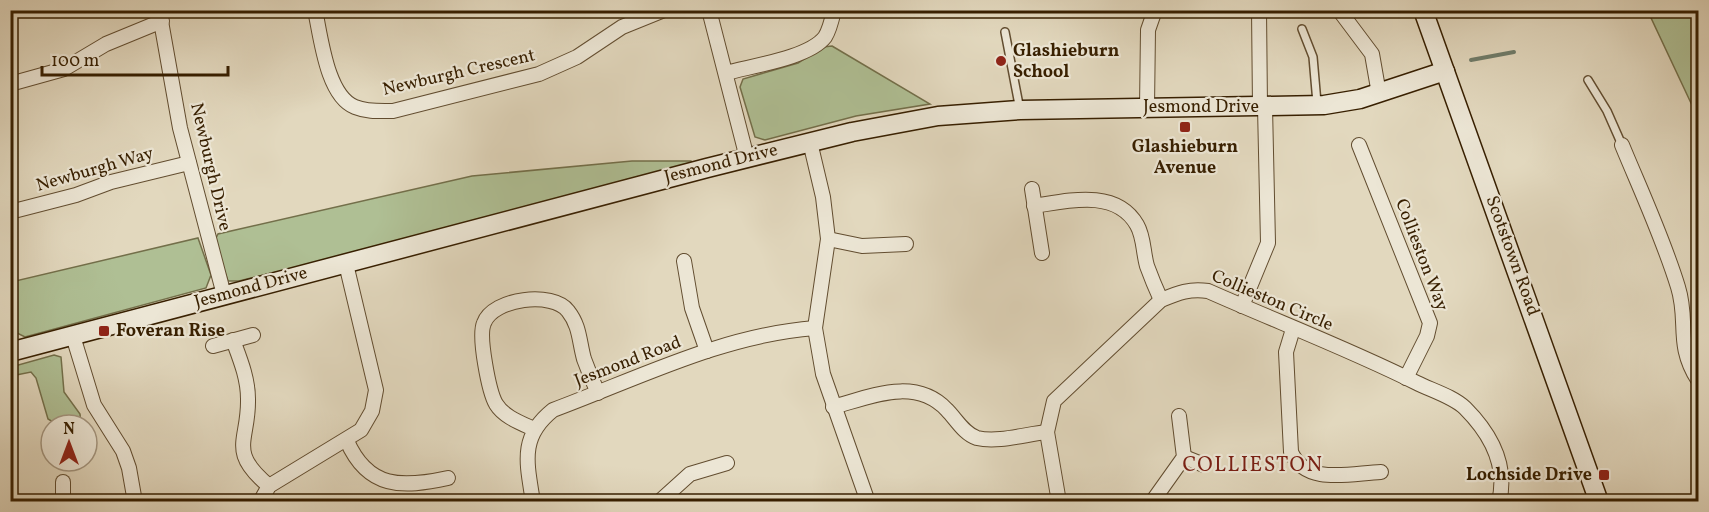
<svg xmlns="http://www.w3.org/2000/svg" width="1709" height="512" font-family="Vollkorn,serif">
<rect width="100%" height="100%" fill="#e2d8be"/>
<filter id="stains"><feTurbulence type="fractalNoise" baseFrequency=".00333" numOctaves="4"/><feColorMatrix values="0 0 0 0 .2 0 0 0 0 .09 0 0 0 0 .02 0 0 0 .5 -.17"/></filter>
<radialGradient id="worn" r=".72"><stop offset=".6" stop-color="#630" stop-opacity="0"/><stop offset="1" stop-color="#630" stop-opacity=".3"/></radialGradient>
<g fill="#afbf94" stroke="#736f4a" stroke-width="1.5">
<path d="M1645,11H1698V118L1651,18Z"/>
<path d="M832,46L930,104L856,116L765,140L755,137L740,87L743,79L798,63L823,47Z"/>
<path d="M632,161H691L695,165L278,276L276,272L239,281H228L214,242L218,234L472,176Z"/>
<path d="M198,238L211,275L206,288L25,337L11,330V282Z"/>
<path d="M54,355L61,357L64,392L80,414L81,425H58L48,419L36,378L31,372L11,376V367Z"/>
</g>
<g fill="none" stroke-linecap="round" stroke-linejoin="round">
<path stroke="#6f7c6a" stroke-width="4" d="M1471,60L1514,52"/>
<defs>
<g id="lane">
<path d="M1302,29L1313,57L1317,103"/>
<path d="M1005,32L1020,110"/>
<path d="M1588,80L1607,111L1622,145"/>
</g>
<g id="street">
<path d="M159,10L180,128L224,295"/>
<path d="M315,10C321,38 327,96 355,107C367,112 380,111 393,111L539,74L577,57L622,27L664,10"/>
<path d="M709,10L747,158"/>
<path d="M1259,10L1260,107"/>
<path d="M1339,10L1372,54L1379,94"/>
<path d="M726,73C751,66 809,58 825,37C830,29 832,19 834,10"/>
<path d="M10,84L64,69L106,44L162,21"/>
<path d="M1147,107L1148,30L1155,10"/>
<path d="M810,142L823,197L828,239L815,328L823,374L868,502"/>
<path d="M1359,145L1430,323L1427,336L1406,378"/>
<path d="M1622,145C1641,191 1663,238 1678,287C1689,322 1675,344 1698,380"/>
<path d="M1032,189L1042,253"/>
<path d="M1034,206C1067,201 1116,188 1137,225C1144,237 1143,252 1147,266C1151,277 1156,289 1161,300"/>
<path d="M10,212L76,195L111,182L189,163"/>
<path d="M828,239L862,246L906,244"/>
<path d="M684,261L692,308L707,351"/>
<path d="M1242,306L1268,243L1265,107"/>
<path d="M1293,329L1286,352L1291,452C1306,486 1351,473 1381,472"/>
<path d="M73,336L94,405L123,451L129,468L135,502"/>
<path d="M233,340C240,359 248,378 248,399C249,441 227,451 269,486"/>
<path d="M213,346L253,335"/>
<path d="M833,407C870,397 915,376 947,410C956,419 964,434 977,438C998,443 1026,434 1047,432"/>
<path d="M534,429C521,423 504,417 496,404C489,392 478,336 484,323C493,298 553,291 568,311C580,326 579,341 584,359C588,370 593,382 598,393"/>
<path d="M347,441C368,489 402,488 448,478"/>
<path d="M1184,457L1204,465"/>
<path d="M63,502V482"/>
<path d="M260,502L269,486L361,430L372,411L376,390L346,264"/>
<path d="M533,502C527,463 519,437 553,410C639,378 723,335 815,328"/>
<path d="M659,502L690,474L727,463"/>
<path d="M1059,502L1047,432L1054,401L1161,300C1178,293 1190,288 1208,291C1278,322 1349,349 1417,383C1431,390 1454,397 1465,408C1491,434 1508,465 1499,502"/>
<path d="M1152,502L1184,457L1179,416"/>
</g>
<g id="secondary">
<path d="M1423,10L1599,502"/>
<path d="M10,352L707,168L852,132L938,116L1020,110L1324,105L1360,99L1445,71"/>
</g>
</defs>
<use href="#lane" stroke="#624d30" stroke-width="10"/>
<use href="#street" stroke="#624d30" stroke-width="16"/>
<use href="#secondary" stroke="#371f00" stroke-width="21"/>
<use href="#lane" stroke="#ece6d5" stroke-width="7"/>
<use href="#street" stroke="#ece6d5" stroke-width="14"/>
<use href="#secondary" stroke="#ece6d5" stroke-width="18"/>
</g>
<g fill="#8f2418" stroke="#ece6d5" stroke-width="2">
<circle cx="1001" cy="61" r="6"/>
<rect x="1179" y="121" width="12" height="12" rx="3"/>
<rect x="98" y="325" width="12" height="12" rx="3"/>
<rect x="1598" y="469" width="12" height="12" rx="3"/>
</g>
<g text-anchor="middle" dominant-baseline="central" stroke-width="4.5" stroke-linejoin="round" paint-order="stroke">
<g font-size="18" font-weight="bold" fill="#371f00" stroke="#ece6d5" text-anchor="start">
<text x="1013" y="51">Glashieburn<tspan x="1013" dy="21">School</tspan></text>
<text x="1185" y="147" text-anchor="middle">Glashieburn<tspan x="1185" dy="21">Avenue</tspan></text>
<text x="116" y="331">Foveran Rise</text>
<text x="1592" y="475" text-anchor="end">Lochside Drive</text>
</g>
<g font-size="18" fill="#371f00" stroke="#ece6d5">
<text transform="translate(459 73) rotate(-13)">Newburgh Crescent</text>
<text x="1201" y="107">Jesmond Drive</text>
<text transform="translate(721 164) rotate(-14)">Jesmond Drive</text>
<text transform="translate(210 167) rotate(77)">Newburgh Drive</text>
<text transform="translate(95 170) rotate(-16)">Newburgh Way</text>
<text transform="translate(1421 255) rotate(69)">Collieston Way</text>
<text transform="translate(1512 256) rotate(70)">Scotstown Road</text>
<text transform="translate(251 288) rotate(-15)">Jesmond Drive</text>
<text transform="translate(1272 301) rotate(23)">Collieston Circle</text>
<text transform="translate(628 362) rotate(-21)">Jesmond Road</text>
</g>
<g font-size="21" letter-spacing="1.5" fill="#7a1f14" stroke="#ece6d5">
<text x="1253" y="465">COLLIESTON</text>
</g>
</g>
<rect width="1709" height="512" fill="none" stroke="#e2d8be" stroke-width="36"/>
<rect x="12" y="12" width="1685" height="488" fill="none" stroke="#371f00" stroke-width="3"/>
<rect x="18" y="18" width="1673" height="476" fill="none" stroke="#371f00" stroke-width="1.5"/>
<g transform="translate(69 443)"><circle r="28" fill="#ece6d5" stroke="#a49680" stroke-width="1.5"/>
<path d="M0-4.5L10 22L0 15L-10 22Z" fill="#8f2418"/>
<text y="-9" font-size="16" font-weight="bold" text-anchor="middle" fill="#371f00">N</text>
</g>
<path d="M42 66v9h186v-9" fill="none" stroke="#371f00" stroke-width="3"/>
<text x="51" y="66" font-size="18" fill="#371f00" stroke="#ece6d5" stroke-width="4.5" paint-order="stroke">100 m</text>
<rect width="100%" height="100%" filter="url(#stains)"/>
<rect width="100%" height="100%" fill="url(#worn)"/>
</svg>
